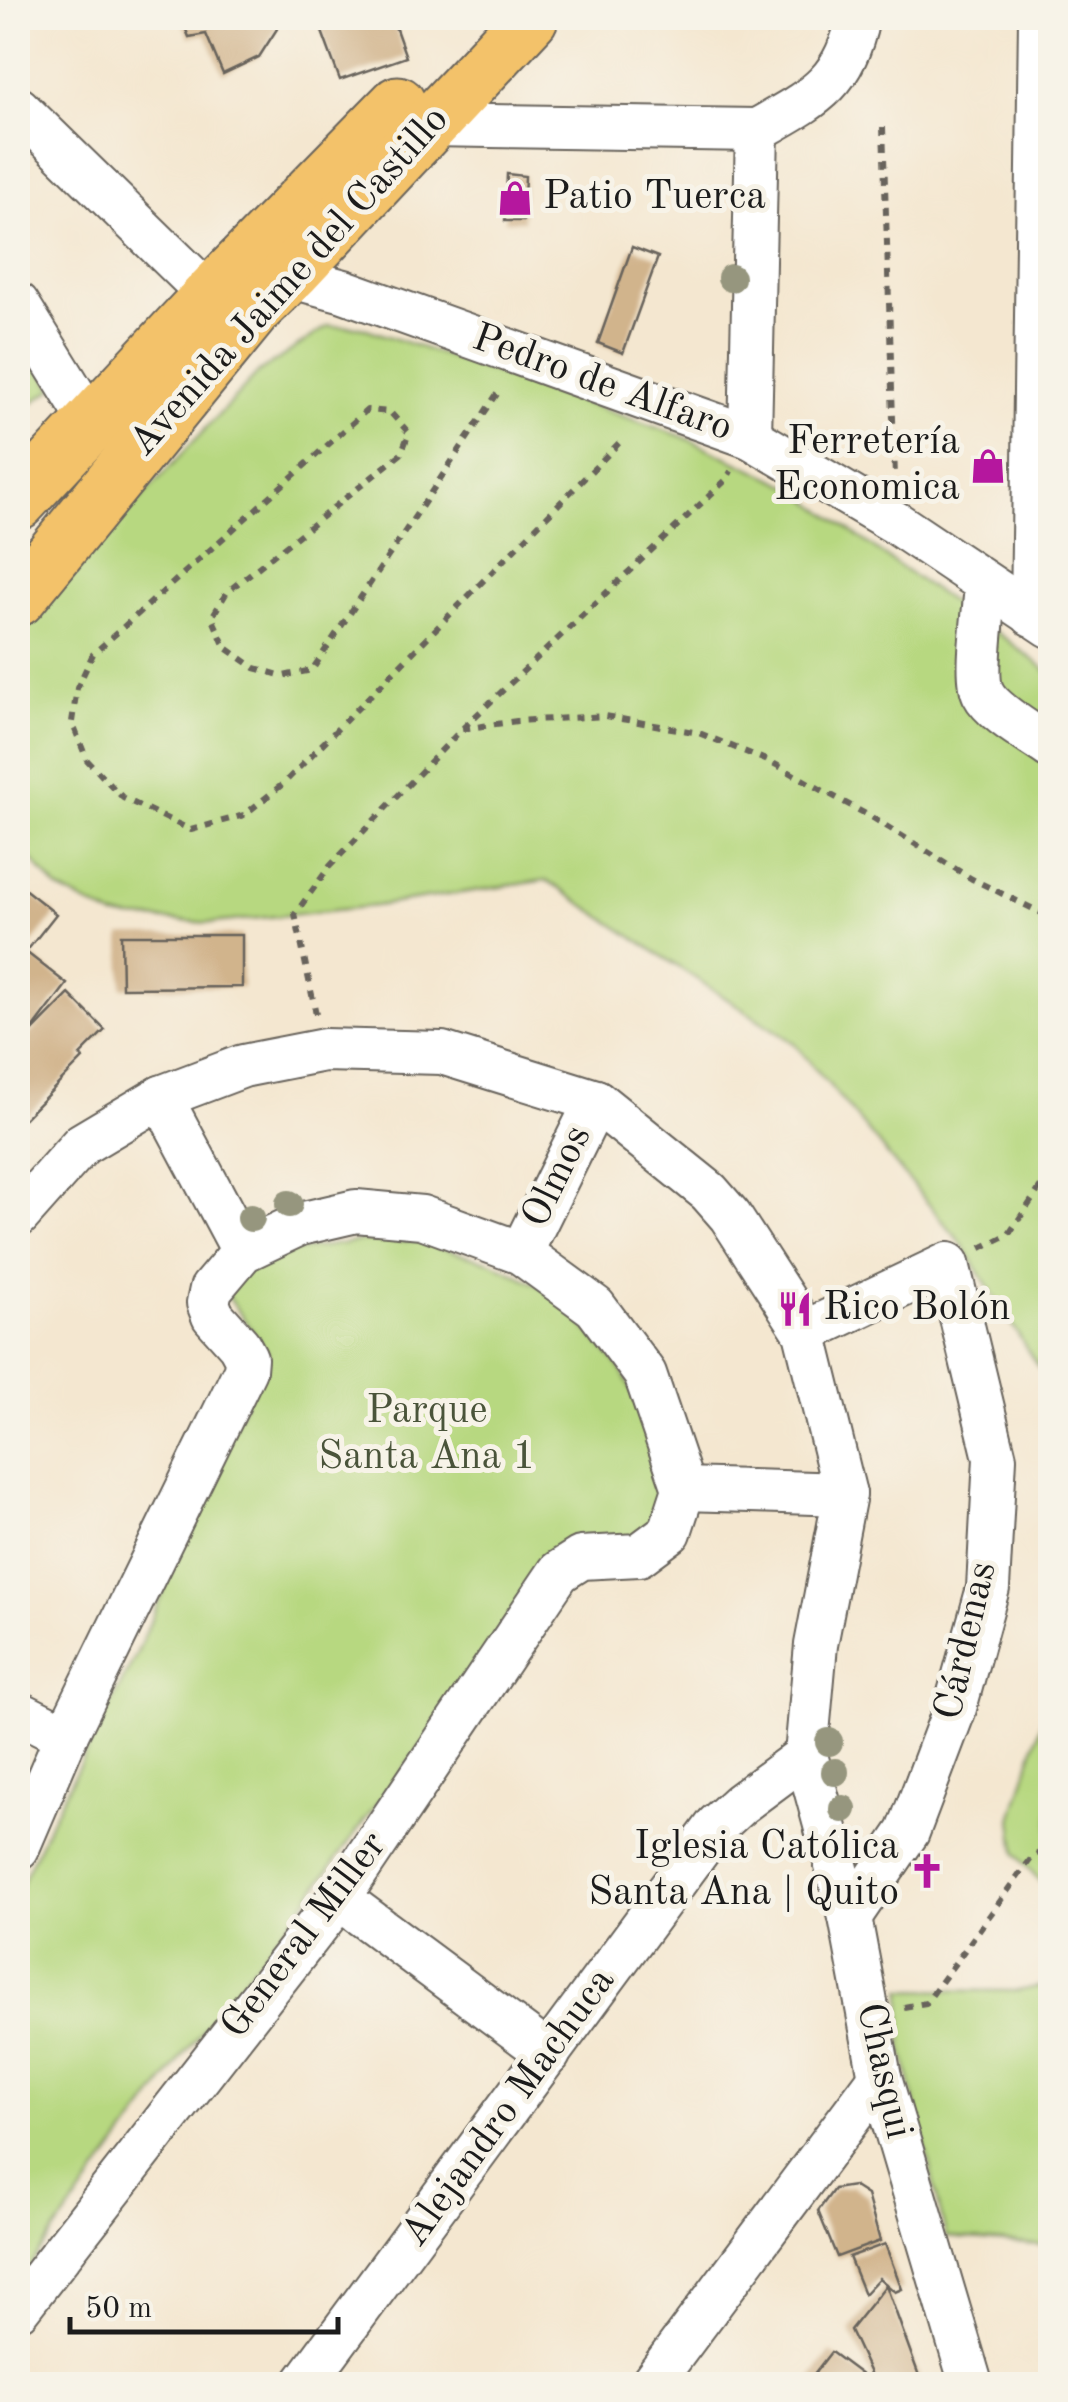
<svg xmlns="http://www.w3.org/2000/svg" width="1068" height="2402" font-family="'Old Standard TT',serif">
<rect width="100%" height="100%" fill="#f7f3e8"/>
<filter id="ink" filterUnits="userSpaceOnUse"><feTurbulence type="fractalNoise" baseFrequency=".01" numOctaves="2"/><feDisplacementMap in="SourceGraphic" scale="20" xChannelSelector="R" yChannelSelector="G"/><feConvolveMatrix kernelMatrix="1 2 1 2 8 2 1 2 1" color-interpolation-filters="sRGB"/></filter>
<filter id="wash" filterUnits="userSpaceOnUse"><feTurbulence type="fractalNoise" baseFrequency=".0048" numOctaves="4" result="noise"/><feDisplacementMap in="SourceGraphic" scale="40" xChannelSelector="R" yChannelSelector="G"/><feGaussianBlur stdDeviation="2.25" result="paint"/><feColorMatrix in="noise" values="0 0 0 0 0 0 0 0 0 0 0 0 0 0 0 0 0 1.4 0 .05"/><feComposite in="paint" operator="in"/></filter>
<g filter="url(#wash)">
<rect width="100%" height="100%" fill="#f4e7d0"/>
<g fill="#b7d880" stroke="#6a7a4e" stroke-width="2.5">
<path d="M328,326L361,327L681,436L790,486L897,565L1006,639L1050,673V1386L961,1243L794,1043L546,880L375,906L213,923L114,917L58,889L18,844V632L31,615L259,372Z"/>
<path d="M18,335L53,389L18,412Z"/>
<path d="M361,1241H417L491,1262L556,1294L620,1368L654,1433L663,1497L640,1542L566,1548L465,1690L367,1817L307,1900L185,2053L18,2282V1892L48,1826L137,1653L218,1460L268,1353L218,1283L278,1253Z"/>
<path d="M1050,1694V1886L1040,1881L1016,1854L1012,1819Z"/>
<path d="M1050,1984V2246L946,2237L902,2046V1990L1018,1991Z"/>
</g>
<g id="blocks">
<g fill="#d1b48c">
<path d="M181,18H225L226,21L237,18H272L277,29L259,57L223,74L206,34L189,37Z"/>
<path d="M317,18H392L406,57L340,80Z"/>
<path d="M507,174L525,176L523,221H505Z"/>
<path d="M632,247L658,257L623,353L598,343Z"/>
<path d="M18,884L56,914L26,952L67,984L33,1029L18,1017Z"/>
<path d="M121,935H242V987L122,988Z"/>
<path d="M69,994L105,1030L80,1055L83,1059L18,1125V1046Z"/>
<path d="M853,2186L867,2195L880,2241L837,2257L818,2211L834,2189Z"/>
<path d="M885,2244L902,2289L895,2292L879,2278L864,2294L849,2257Z"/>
<path d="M886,2285L922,2384H875L850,2330Z"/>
<path d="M831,2352L874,2384H818L810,2379Z"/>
</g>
</g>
</g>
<g filter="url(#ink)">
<use href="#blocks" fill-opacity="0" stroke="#68635b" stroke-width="2.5"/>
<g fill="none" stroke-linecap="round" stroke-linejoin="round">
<defs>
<g id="minor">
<path d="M18,108L232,317"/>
<path d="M412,113L428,125L757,130"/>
<path d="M757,130C813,98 844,85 858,18"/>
<path d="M266,264L288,276L344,291L750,437L896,523L1050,626"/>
<path d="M18,304L81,406L94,421"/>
<path d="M750,437L757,130"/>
<path d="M986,584C985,608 974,675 983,693C993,713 1032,734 1050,747"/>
<path d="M1032,615L1040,18"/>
<path d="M161,1097L243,1251"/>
<path d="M18,1216L82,1144L161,1097L243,1066L324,1050L442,1053L596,1101L709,1192L730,1216L805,1332L845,1494L816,1645L806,1755L850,1917L880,2077L971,2384"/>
<path d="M521,1253L596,1101"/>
<path d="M805,1332L948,1264L995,1458L988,1588L955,1708L908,1832L850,1917"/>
<path d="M684,1489L845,1494"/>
<path d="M18,1712L66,1736"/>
<path d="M18,1848L66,1736L245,1370L246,1358L239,1345L213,1316L208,1303L211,1289L243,1251L300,1224L356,1211L422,1217L521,1253L595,1307L645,1374L684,1489L670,1532L639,1555L581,1558L559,1572L339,1898L18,2309"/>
<path d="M339,1898L549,2054"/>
<path d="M304,2384L717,1825L740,1804L806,1755"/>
<path d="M651,2384L880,2077"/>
</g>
<g id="major">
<path d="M18,502L209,297L398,104"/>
<path d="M18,598L255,308L294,270L530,18"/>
</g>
</defs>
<use href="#minor" stroke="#68635b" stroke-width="46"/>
<use href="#major" stroke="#68635b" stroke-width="59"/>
<g stroke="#68635b" stroke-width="6" stroke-dasharray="8 8" stroke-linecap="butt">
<path d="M883,127L895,477"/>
<path d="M497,394L312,670L283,676L255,668L225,647L212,617L227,592L401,454L409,433L390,412L367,410L93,654L77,688L72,722L87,760L123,798L191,830L244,815L283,784L621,441"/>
<path d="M463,728L727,479L731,471"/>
<path d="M316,1014L295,914L330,866L462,729L517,721L605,716L699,733L773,763L873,818L972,879L1050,917"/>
<path d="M981,1248L1009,1234L1050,1173"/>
<path d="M904,2007L926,2003L1033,1856L1050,1848"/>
</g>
<use href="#minor" stroke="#fff" stroke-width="42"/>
<use href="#major" stroke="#f3c26a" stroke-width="55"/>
</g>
<g fill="#96967e">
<circle cx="731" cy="278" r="14"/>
<circle cx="289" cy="1204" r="14"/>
<circle cx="251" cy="1218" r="14"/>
<circle cx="829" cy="1742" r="14"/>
<circle cx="835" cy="1772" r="14"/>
<circle cx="843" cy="1809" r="14"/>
</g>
</g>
<defs>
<symbol id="shop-bare" viewBox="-9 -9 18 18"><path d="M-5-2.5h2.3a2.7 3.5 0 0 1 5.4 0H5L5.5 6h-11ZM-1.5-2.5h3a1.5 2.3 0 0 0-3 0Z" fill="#b5179e" stroke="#f7f3e8" stroke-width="2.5" paint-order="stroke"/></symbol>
<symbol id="restaurant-bare" viewBox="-9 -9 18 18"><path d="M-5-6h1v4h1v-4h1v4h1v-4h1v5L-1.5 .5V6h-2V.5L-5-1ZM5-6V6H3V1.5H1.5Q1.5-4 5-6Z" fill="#b5179e" stroke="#f7f3e8" stroke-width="2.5" paint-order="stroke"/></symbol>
<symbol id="church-bare" viewBox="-9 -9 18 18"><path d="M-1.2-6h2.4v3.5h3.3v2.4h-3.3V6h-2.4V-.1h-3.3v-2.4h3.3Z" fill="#b5179e" stroke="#f7f3e8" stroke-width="2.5" paint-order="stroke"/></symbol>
</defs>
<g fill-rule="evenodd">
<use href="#shop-bare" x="490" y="173" width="50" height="50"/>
<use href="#shop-bare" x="963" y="441" width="50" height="50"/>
<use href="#restaurant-bare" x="770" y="1284" width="50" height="50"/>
<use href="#church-bare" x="902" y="1846" width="50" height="50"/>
</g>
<g text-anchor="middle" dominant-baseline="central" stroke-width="10" stroke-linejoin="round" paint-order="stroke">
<g font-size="40" fill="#1c1c1c" stroke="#f7f3e8" text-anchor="start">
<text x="543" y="198">Patio Tuerca</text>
<text x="960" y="443" text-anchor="end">Ferretería<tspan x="960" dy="46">Economica</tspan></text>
<text x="823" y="1309">Rico Bolón</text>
<text x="899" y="1848" text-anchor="end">Iglesia Católica<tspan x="899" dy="46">Santa Ana | Quito</tspan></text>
</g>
<g font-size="40" fill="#1c1c1c" stroke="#f7f3e8">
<text transform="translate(290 282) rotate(-48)">Avenida Jaime del Castillo</text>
<text transform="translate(602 384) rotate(20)">Pedro de Alfaro</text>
<text transform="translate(558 1177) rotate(-64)">Olmos</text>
<text transform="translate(967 1641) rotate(-77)">Cárdenas</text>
<text transform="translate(305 1936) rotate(-53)">General Miller</text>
<text transform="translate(883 2071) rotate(77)">Chasqui</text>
<text transform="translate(509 2108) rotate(-54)">Alejandro Machuca</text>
</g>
<g font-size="40" fill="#4a543a" stroke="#f7f3e8">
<text x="427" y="1412">Parque<tspan x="427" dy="46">Santa Ana 1</tspan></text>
</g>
</g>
<rect width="1068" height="2402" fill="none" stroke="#f7f3e8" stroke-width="60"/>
<path d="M70 2317v15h268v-15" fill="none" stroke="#1c1c1c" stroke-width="5"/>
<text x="85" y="2317" font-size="30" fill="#1c1c1c" stroke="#f7f3e8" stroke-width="8" paint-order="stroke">50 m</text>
</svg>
